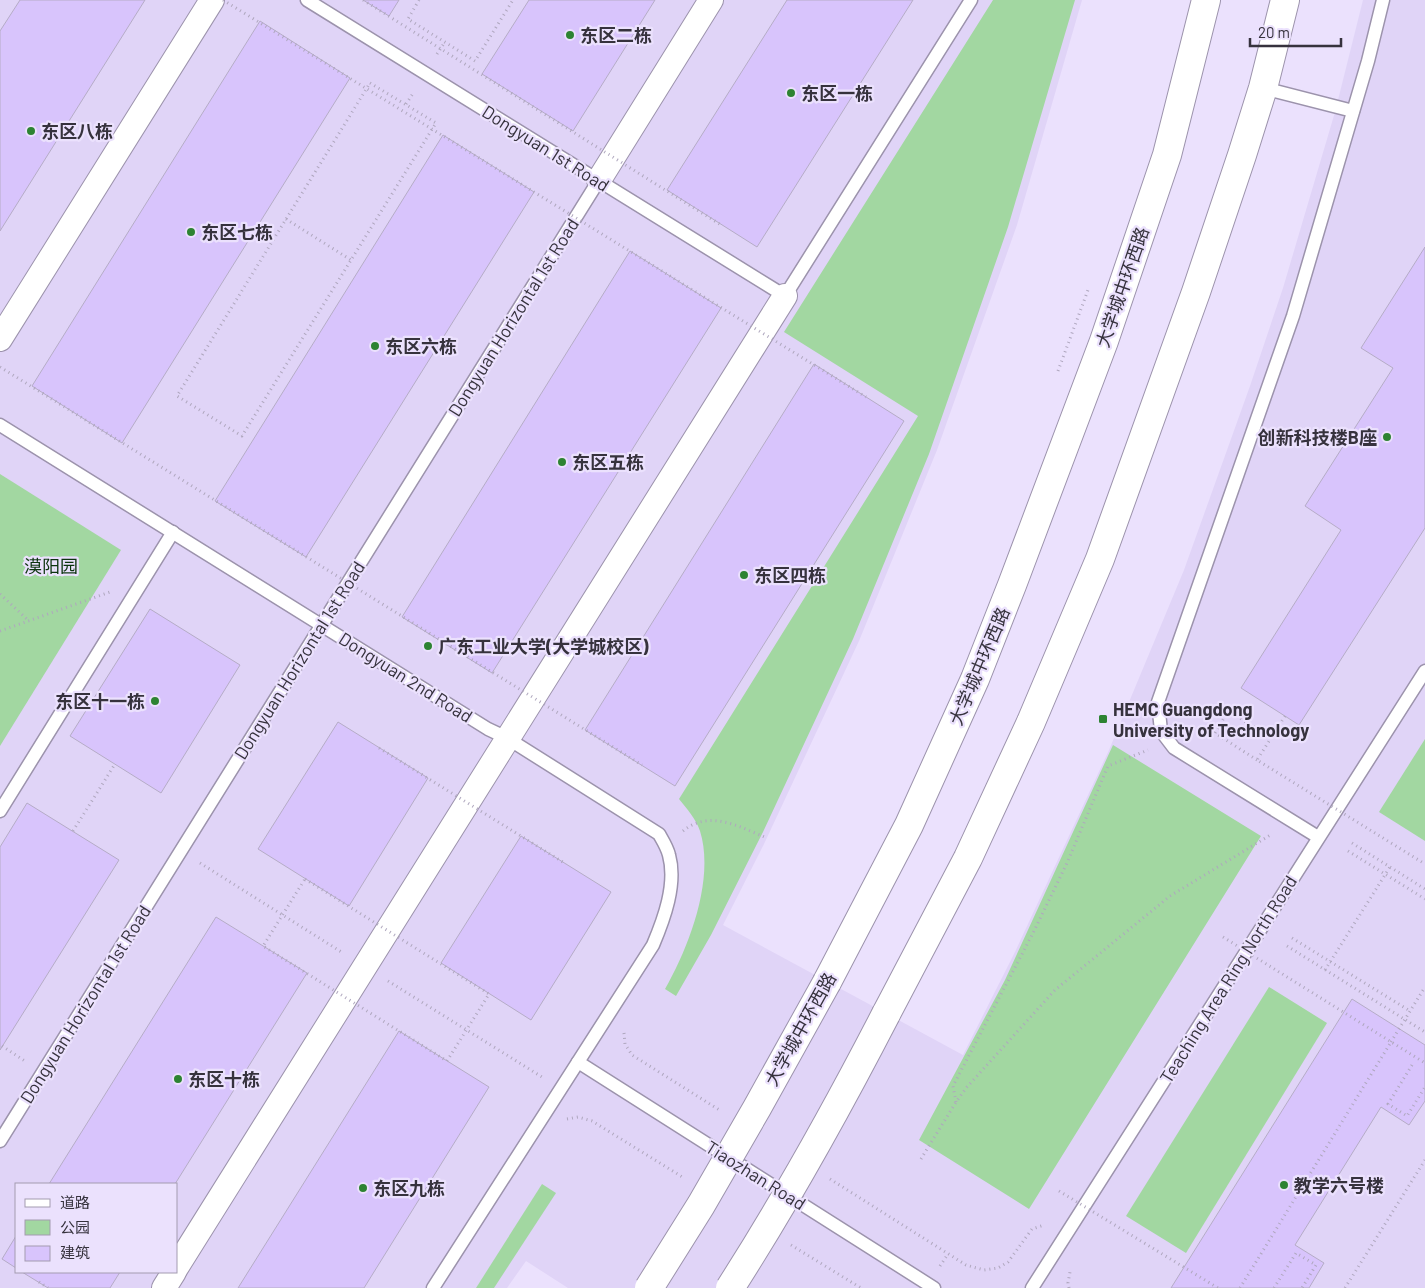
<svg xmlns="http://www.w3.org/2000/svg" width="1425" height="1288" font-family="Barlow,'Noto Sans SC',sans-serif">
<rect width="100%" height="100%" fill="#ebe1fd"/>
<path fill="#e0d4f7" fill-rule="evenodd" d="M0,0H1082L1017,225L937,450L859,641L764,844L723,925L963,1055L1015,952L1109,750L1184,570L1250,386L1283,288L1335,112L1363,0H1425V1288H568L526,1261L507,1288H0ZM16,1184H176V1272H16Z"/>
<g fill="#a2d7a1">
<path d="M993,0H1075L1008,227L929,454L853,639L763,832L711,935L676,996L665,989C689,947 715,879 700,831C696,819 687,809 679,799L918,416L784,332Z"/>
<path d="M0,474L121,550L0,746Z"/>
<path d="M1425,739V841L1379,812Z"/>
<path d="M1113,745L1261,836L1029,1209L919,1140L1005,980Z"/>
<path d="M1269,987L1327,1023L1186,1253L1126,1216Z"/>
<path d="M542,1184L556,1193L494,1288H476Z"/>
</g>
<g fill="#d8c4fc" stroke="#b5acc6">
<path d="M20,0H145L0,231V31Z"/>
<path d="M363,0H399L389,16Z"/>
<path d="M529,0H655L573,131L482,74Z"/>
<path d="M787,0H913L757,247L667,190Z"/>
<path d="M260,21L350,78L122,443L32,386Z"/>
<path d="M443,135L534,192L306,557L215,501Z"/>
<path d="M1425,247V528L1299,725L1241,688L1341,530L1305,506L1393,368L1361,348Z"/>
<path d="M630,251L721,308L492,673L402,617Z"/>
<path d="M814,364L904,421L675,786L585,730Z"/>
<path d="M150,609L240,665L161,793L70,736Z"/>
<path d="M338,722L428,778L349,906L258,849Z"/>
<path d="M27,803L119,860L0,1050V847Z"/>
<path d="M521,836L611,892L531,1020L441,963Z"/>
<path d="M216,917L307,973L175,1184H49Z"/>
<path d="M1352,999L1425,1045V1101L1409,1125L1381,1107L1295,1245L1324,1263L1309,1288H1171Z"/>
<path d="M399,1031L489,1087L364,1288H238Z"/>
<path d="M16,1236V1268L2,1259Z"/>
<path d="M22,1272H120L110,1288H48Z"/>
</g>
<g fill="none" stroke-linecap="round" stroke-linejoin="round">
<defs>
<g id="service">
<path d="M307,0L785,296L971,0"/>
<path d="M1263,88L1353,111"/>
<path d="M0,425L488,729L507,738L659,834C663,841 667,847 669,855C677,884 664,919 653,945L433,1288"/>
<path d="M0,811L173,532"/>
<path d="M1318,837L1174,748L1161,731L1158,702L1293,316L1368,61L1383,0"/>
<path d="M578,1062L934,1288"/>
<path d="M0,1141L599,180"/>
<path d="M1032,1288L1425,671"/>
</g>
<g id="minor">
<path d="M599,180L711,0"/>
<path d="M0,339L212,0"/>
<path d="M176,1268L785,296"/>
<path d="M164,1288L174,1272"/>
</g>
<g id="primary">
<path d="M827,982L909,825L975,679L1012,585L1104,341L1167,155L1206,0"/>
<path d="M886,1014L968,858L1031,722L1100,559L1196,292L1242,155L1263,88L1285,0"/>
</g>
</defs>
<use href="#service" stroke="#9c93ac" stroke-width="15"/>
<use href="#minor" stroke="#9c93ac" stroke-width="26"/>
<use href="#primary" stroke="#9c93ac" stroke-width="30"/>
<g stroke="#afa7be" stroke-width="3" stroke-dasharray="1 4" stroke-linecap="butt">
<path d="M419,0L408,19L475,61L513,0"/>
<path d="M437,54L445,42"/>
<path d="M370,83L436,123L242,436L177,396Z"/>
<path d="M406,104L414,92"/>
<path d="M286,219L351,260"/>
<path d="M1058,371L1088,290"/>
<path d="M0,594L29,621"/>
<path d="M0,631L110,592"/>
<path d="M1257,760L1215,733L1228,711L1266,734"/>
<path d="M73,831L115,764"/>
<path d="M683,831C709,809 740,827 767,838"/>
<path d="M1352,843L1425,889"/>
<path d="M1348,851L1425,899"/>
<path d="M200,863L343,953"/>
<path d="M1292,938L1410,1011"/>
<path d="M1287,946L1425,1032"/>
<path d="M1325,970L1390,867"/>
<path d="M388,981L542,1077"/>
<path d="M624,1033L625,1044L632,1055L721,1111"/>
<path d="M2,1046L25,1061"/>
<path d="M1412,1065L1388,1104L1407,1116L1425,1087"/>
<path d="M956,1102L953,1086L1033,933L1067,863L1108,766L1148,750"/>
<path d="M567,1119L578,1117L592,1121L684,1178"/>
<path d="M921,1159L956,1102L967,1087L1055,990L1170,896L1272,834"/>
<path d="M830,1179L966,1265L984,1270L998,1268L1008,1262L1032,1229L1044,1225"/>
<path d="M791,1245L861,1288"/>
<path d="M940,1266L948,1254"/>
<path d="M39,1282L48,1288"/>
<path d="M1069,1288L1068,1283L1070,1272"/>
<path d="M1240,1288L1391,1042"/>
<path d="M1274,1288L1296,1253L1316,1265L1302,1288"/>
<path d="M1345,1288L1425,1160"/>
</g>
<use href="#service" stroke="#fff" stroke-width="12"/>
<use href="#minor" stroke="#fff" stroke-width="24"/>
<use href="#primary" stroke="#fff" stroke-width="28"/>
<defs>
<g id="primary-bridge">
<path d="M649,1288L701,1205L757,1108L827,982"/>
<path d="M730,1288C787,1199 838,1107 886,1014"/>
</g>
</defs>
<use href="#primary-bridge" stroke="#9c93ac" stroke-width="30" stroke-linecap="butt"/>
<g stroke="#afa7be" stroke-width="3" stroke-dasharray="1 4" stroke-linecap="butt">
<path d="M223,0L866,397"/>
<path d="M363,0L721,225"/>
<path d="M0,367L642,765"/>
<path d="M1285,716L1257,760L1425,864"/>
<path d="M379,748L566,864"/>
<path d="M305,879L489,994L447,1061L263,946Z"/>
<path d="M1223,937L1425,1063"/>
<path d="M1391,1042L1425,987"/>
<path d="M1059,1191L1218,1288"/>
</g>
<use href="#primary-bridge" stroke="#fff" stroke-width="28"/>
</g>
<g fill="#2d8332" stroke="#ebe1fd" stroke-width="2">
<circle cx="570" cy="35" r="5"/>
<circle cx="791" cy="93" r="5"/>
<circle cx="31" cy="131" r="5"/>
<circle cx="191" cy="232" r="5"/>
<circle cx="375" cy="346" r="5"/>
<circle cx="1387" cy="437" r="5"/>
<circle cx="562" cy="462" r="5"/>
<circle cx="744" cy="575" r="5"/>
<circle cx="428" cy="646" r="5"/>
<circle cx="155" cy="701" r="5"/>
<rect x="1098" y="714" width="10" height="10" rx="2.5"/>
<circle cx="178" cy="1079" r="5"/>
<circle cx="1284" cy="1185" r="5"/>
<circle cx="363" cy="1188" r="5"/>
</g>
<g text-anchor="middle" dominant-baseline="central" stroke-width="4.5" stroke-linejoin="round" paint-order="stroke">
<g font-size="18" font-weight="bold" fill="#36323d" stroke="#ebe1fd" text-anchor="start">
<text x="580" y="35">东区二栋</text>
<text x="801" y="93">东区一栋</text>
<text x="41" y="131">东区八栋</text>
<text x="201" y="232">东区七栋</text>
<text x="385" y="346">东区六栋</text>
<text x="1377" y="437" text-anchor="end">创新科技楼B座</text>
<text x="572" y="462">东区五栋</text>
<text x="754" y="575">东区四栋</text>
<text x="438" y="646">广东工业大学(大学城校区)</text>
<text x="145" y="701" text-anchor="end">东区十一栋</text>
<text x="1113" y="709">HEMC Guangdong<tspan x="1113" dy="21">University of Technology</tspan></text>
<text x="188" y="1079">东区十栋</text>
<text x="1294" y="1185">教学六号楼</text>
<text x="373" y="1188">东区九栋</text>
</g>
<g font-size="18" fill="#36323d" stroke="#ebe1fd">
<text transform="translate(546 148) rotate(32)">Dongyuan 1st Road</text>
<text transform="translate(1122 287) rotate(-71)">大学城中环西路</text>
<text transform="translate(513 317) rotate(-58)">Dongyuan Horizontal 1st Road</text>
<text transform="translate(299 660) rotate(-58)">Dongyuan Horizontal 1st Road</text>
<text transform="translate(979 666) rotate(-67)">大学城中环西路</text>
<text transform="translate(406 677) rotate(32)">Dongyuan 2nd Road</text>
<text transform="translate(1228 979) rotate(-58)">Teaching Area Ring North Road</text>
<text transform="translate(85 1004) rotate(-58)">Dongyuan Horizontal 1st Road</text>
<text transform="translate(800 1029) rotate(-61)">大学城中环西路</text>
<text transform="translate(756 1175) rotate(32)">Tiaozhan Road</text>
</g>
<g font-size="18" fill="#0c340e" stroke="#ebe1fd">
<text x="51" y="566">漠阳园</text>
</g>
</g>
<rect x="15" y="1183" width="162" height="90" fill="#ebe1fd" stroke="#a39bb0"/>
<rect x="25" y="1199" width="25" height="8" fill="#ffffff" stroke="#a39bb0"/>
<text x="60" y="1208" font-size="15" fill="#36323d">道路</text>
<rect x="25" y="1220" width="25" height="15" fill="#a2d7a1" stroke="#a39bb0"/>
<text x="60" y="1233" font-size="15" fill="#36323d">公园</text>
<rect x="25" y="1246" width="25" height="15" fill="#d8c4fc" stroke="#a39bb0"/>
<text x="60" y="1258" font-size="15" fill="#36323d">建筑</text>
<path d="M1250 38v8h91v-8" fill="none" stroke="#36323d" stroke-width="2.5"/>
<text x="1258" y="38" font-size="15" fill="#36323d" stroke="#ebe1fd" stroke-width="4" paint-order="stroke">20 m</text>
</svg>
